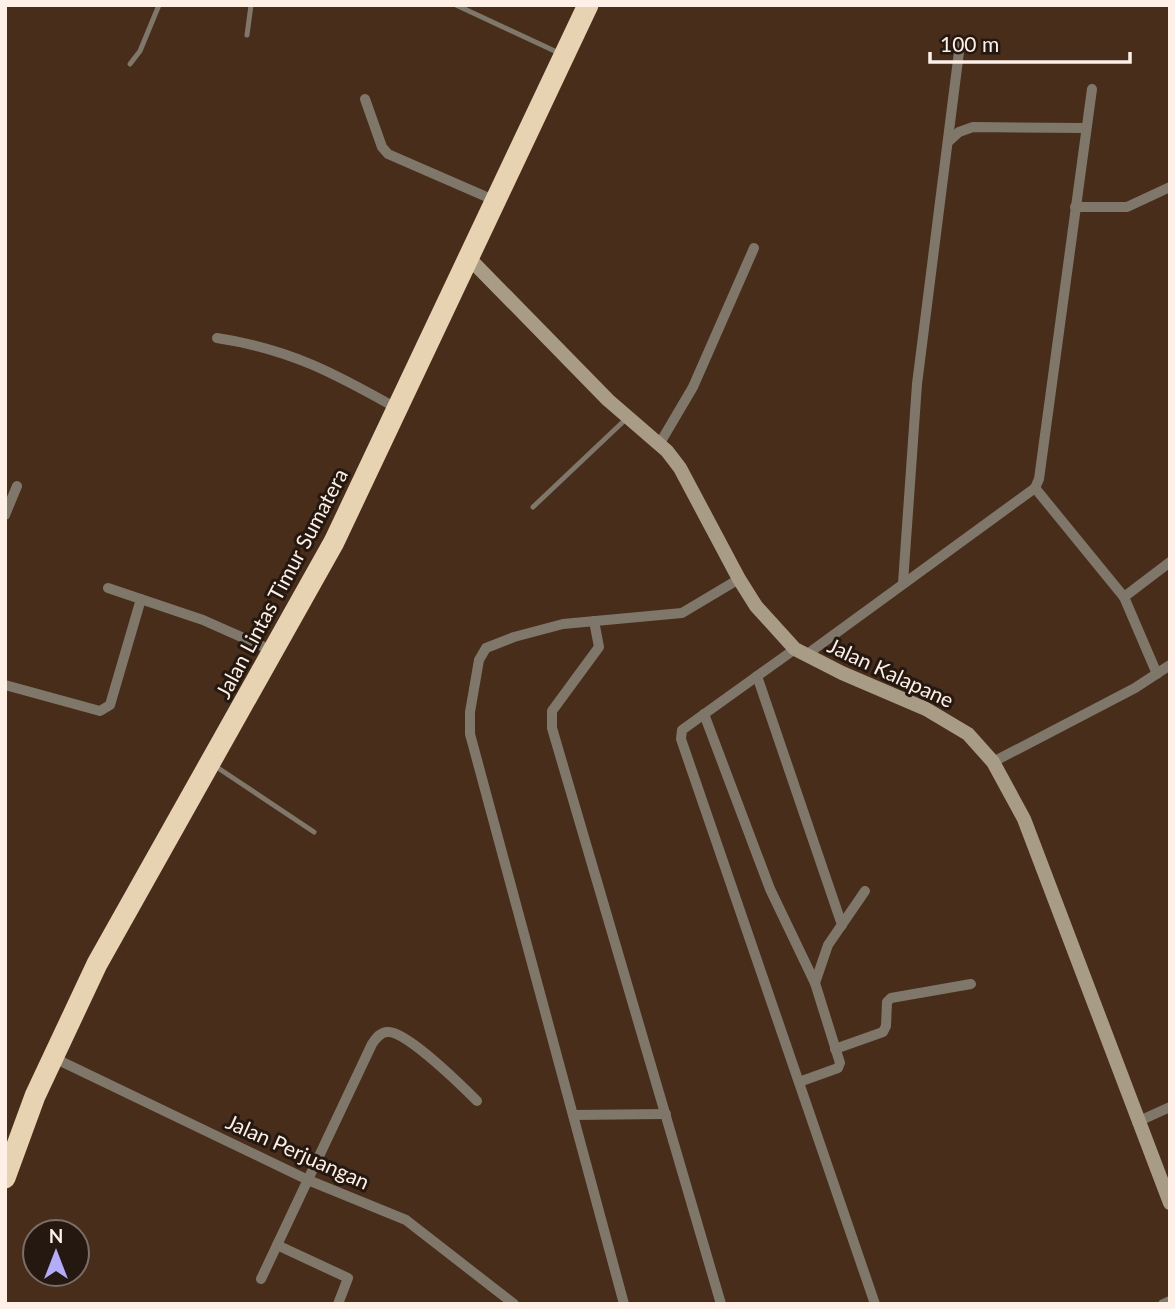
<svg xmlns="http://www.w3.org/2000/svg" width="1175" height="1309" font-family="Lato,sans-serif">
<rect width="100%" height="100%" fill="#472d1a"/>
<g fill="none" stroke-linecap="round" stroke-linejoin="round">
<g stroke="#7f776a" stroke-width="5">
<path d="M456,5L559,53"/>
<path d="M247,35L251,5"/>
<path d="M130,64L140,51L159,5"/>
<path d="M533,507L626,419"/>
<path d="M215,766L314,832"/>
</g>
<g stroke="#7f776a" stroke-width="10">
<path d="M365,99L382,147L388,154L496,201"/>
<path d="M949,141L959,132L973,127L1086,128"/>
<path d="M1075,207H1127L1170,187"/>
<path d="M217,338C290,349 336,374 398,409"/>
<path d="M660,443L693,387L754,248"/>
<path d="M1035,488L1124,597"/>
<path d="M5,515L17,486"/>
<path d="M903,583L917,384L960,44"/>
<path d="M108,588L203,620L273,651"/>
<path d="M594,621L599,647L552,711V728L721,1304"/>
<path d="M795,649L682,730L681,739L875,1304"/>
<path d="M806,655L1035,488L1039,479L1092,89"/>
<path d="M1157,674L1124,597L1170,562"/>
<path d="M757,676L842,925"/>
<path d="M5,685L100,711L110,705L141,599"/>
<path d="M704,714L770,889L815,983L840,1063L838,1068L799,1082"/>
<path d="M993,762L1135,688L1170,665"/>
<path d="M815,983L828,945L865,891"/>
<path d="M835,1049L883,1032L886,1026L887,1002L891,998L971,984"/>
<path d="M52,1057L308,1180L406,1220L514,1304"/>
<path d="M573,1115L666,1114"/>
<path d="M1137,1122L1170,1107"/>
<path d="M277,1245L348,1278L338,1304"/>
<path d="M261,1279L372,1044C376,1038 381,1031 389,1032C408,1033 462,1086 477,1101"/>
<path d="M624,1304L470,734V712L479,660L486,648L514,637L563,624L682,613L739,579"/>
<path d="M1163,1304L1170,1301"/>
</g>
<path stroke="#a99c87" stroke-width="14" d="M469,258L608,400L667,451L680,468L739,579L756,606L795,649L842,673L926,709L968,734L993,762L1024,819L1170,1203"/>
<path stroke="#e7d3b2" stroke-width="21" d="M5,1178L35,1096L97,964L334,542L588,5"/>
</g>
<g text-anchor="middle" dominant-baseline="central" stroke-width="6" stroke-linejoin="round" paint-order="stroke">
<g font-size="21" fill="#fef0e7" stroke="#241810">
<text transform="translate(281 583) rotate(-62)">Jalan Lintas Timur Sumatera</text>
<text transform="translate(891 672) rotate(25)">Jalan Kalapane</text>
<text transform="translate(298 1151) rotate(24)">Jalan Perjuangan</text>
</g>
</g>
<rect width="1175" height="1309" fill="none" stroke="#fef0e7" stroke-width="14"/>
<g transform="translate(56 1253)"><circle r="33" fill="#241810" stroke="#7b6e66" stroke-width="2"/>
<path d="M0-5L12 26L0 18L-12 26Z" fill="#b3adf9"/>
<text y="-10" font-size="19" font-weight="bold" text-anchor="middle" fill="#fef0e7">N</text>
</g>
<path d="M930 52v10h200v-10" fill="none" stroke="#fef0e7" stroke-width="3.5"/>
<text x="940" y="52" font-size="21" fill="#fef0e7" stroke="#241810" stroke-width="5" paint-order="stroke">100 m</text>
</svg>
